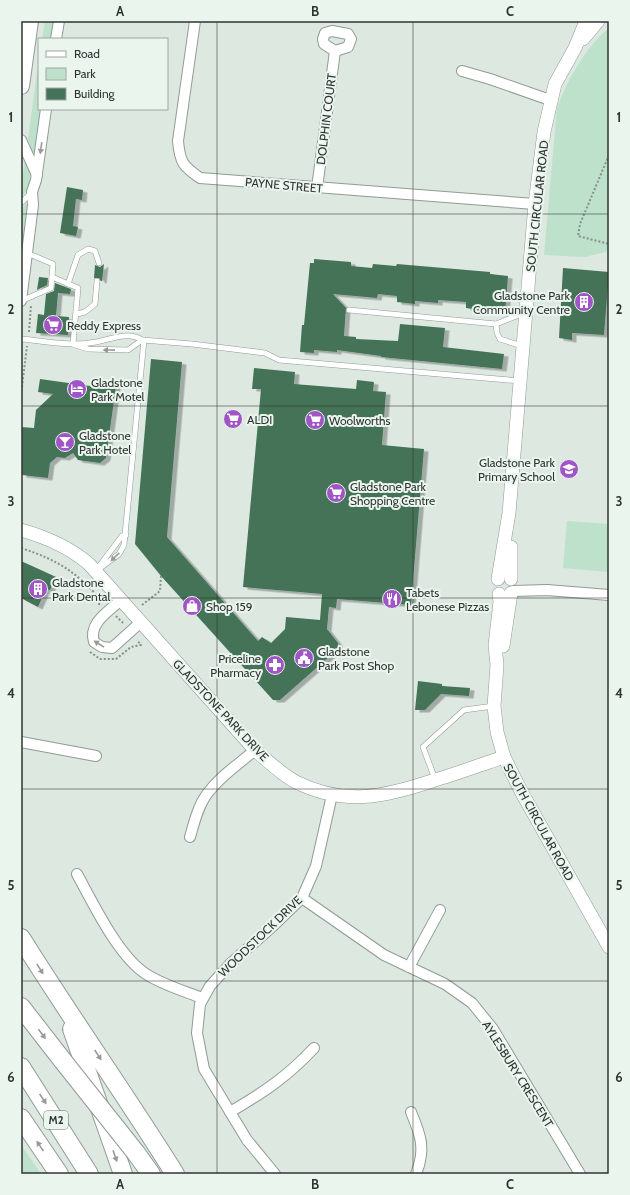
<svg xmlns="http://www.w3.org/2000/svg" width="630" height="1195" font-family="Cabin,sans-serif">
<defs>
<filter id="shadow"><feDropShadow dx="4.5" dy="2.5" stdDeviation="0" flood-color="#0004"/></filter>
</defs>
<rect width="100%" height="100%" fill="#dce8e0"/>
<g fill="#bde1cb">
<path d="M45,21H55L52,39H42Z"/>
<path d="M609,28V251L585,257L544,255L557,108C566,82 587,45 609,28Z"/>
<path d="M39,58V109H42L35,158L28,139Z"/>
<path d="M25,161C33,175 32,187 21,198V184Z"/>
<path d="M25,204H28L21,260V209Z"/>
<path d="M567,521L609,524V572L563,568Z"/>
<path d="M21,1145L41,1174H21Z"/>
</g>
<g fill="#457359" filter="url(#shadow)">
<path d="M67,187L83,190L82,200L76,199L73,226L78,227L76,236L60,233Z"/>
<path d="M314,259L351,262V266L372,268L373,264L396,266L397,264L490,272V274L508,276L505,314L466,308V302L438,300V303L415,301V304L397,302V296L378,294L377,298L333,294L346,308L344,336L356,337V339L398,341L400,324L445,328L443,347L504,354L502,369L381,357V356L337,350V352L314,350V353L300,352L302,325H304L310,263H314Z"/>
<path d="M104,264L102,281H101L99,278H94L95,265L100,267Z"/>
<path d="M563,268L609,272L604,335L572,333V340L559,338Z"/>
<path d="M39,277L48,278L47,285L37,290Z"/>
<path d="M55,283L71,289L70,294L58,293L56,316L69,317L68,335L36,333L38,314L44,315L46,294L54,291Z"/>
<path d="M151,359L182,362L167,537L258,641L262,637L271,643L285,629L286,617L320,620L322,594L243,587L261,389H252L254,368L295,372L294,384L356,389L357,380L374,382L373,391L386,392L382,445L424,449L411,605L337,599L336,608L329,607L327,629L338,643V649L280,700H273L161,576L135,544Z"/>
<path d="M40,379L90,386L91,382L116,386L106,458L100,463L78,460L73,453L65,458L57,457L50,463L48,478L22,475L21,427L34,428L36,410L53,394L38,392Z"/>
<path d="M21,561L56,577L50,590L46,589L38,607L21,598Z"/>
<path d="M418,681L442,684V686L470,688L469,696L441,694L425,710H415Z"/>
</g>
<g fill="none" stroke-linecap="round" stroke-linejoin="round">
<defs>
<g id="service">
<path d="M21,203L31,193"/>
<path d="M52,277L78,288L73,344"/>
<path d="M68,284L78,255L88,249L95,251L99,263"/>
<path d="M21,301L51,288L53,264L27,253"/>
<path d="M349,310L496,324"/>
<path d="M77,314L85,312L95,304L97,281"/>
<path d="M21,339C46,341 71,347 96,342C111,339 128,331 142,340L192,344L265,353L279,360L520,381"/>
<path d="M75,345L88,349L128,350L142,340"/>
<path d="M522,346L500,339L497,333L496,324L524,313"/>
<path d="M97,569L122,536L126,535"/>
<path d="M96,571L119,554L124,545L144,340"/>
<path d="M435,779L423,747L464,710L494,706"/>
</g>
<g id="minor">
<path d="M195,21L178,141C180,163 183,166 200,178L535,204"/>
<path d="M332,31L348,34L351,39L348,47L335,51L324,44L323,39L325,33Z"/>
<path d="M56,39L59,21"/>
<path d="M462,71L490,79L550,100"/>
<path d="M21,140L37,175"/>
<path d="M317,188L335,51"/>
<path d="M21,301L33,205L32,192L36,180L46,109"/>
<path d="M513,591L547,590L609,595"/>
<path d="M121,600C109,611 88,623 94,642L102,647L112,648L141,622"/>
<path d="M21,742L96,756"/>
<path d="M190,837C194,823 198,806 207,794C220,776 239,764 255,750"/>
<path d="M77,874C93,903 118,956 146,974C163,985 184,991 202,998"/>
<path d="M302,898L384,955L445,984L472,1003L493,1029L580,1174"/>
<path d="M409,967L440,910"/>
<path d="M230,1112C264,1092 287,1077 314,1048"/>
<path d="M411,1112C421,1136 426,1149 416,1174"/>
<path d="M275,1174L247,1140L204,1069L197,1033L200,1004L210,986L231,963L273,926L302,898L316,866L332,795"/>
</g>
<g id="tertiary">
<path d="M583,39L598,21"/>
<path d="M21,530C46,537 69,547 89,564L255,750C268,761 281,774 296,782C344,806 384,797 432,781C456,774 480,765 504,757"/>
<path d="M498,579L509,513L535,204L544,132L555,84L575,48L586,21"/>
<path d="M511,579V547"/>
<path d="M499,594L500,602L495,645L497,665L494,706L497,732L504,757L522,793L609,947"/>
<path d="M503,646L511,593"/>
</g>
<path id="primary" d="M21,86L30,21"/>
<g id="motorway">
<path d="M21,938C71,1018 125,1094 175,1174"/>
<path d="M21,1007L63,1061"/>
<path d="M72,1029L123,1174"/>
<path d="M21,1067L89,1174"/>
<path d="M21,1118L59,1174"/>
<path d="M136,1153L151,1174"/>
</g>
</defs>
<use href="#service" stroke="#909b94" stroke-width="6"/>
<use href="#minor" stroke="#909b94" stroke-width="12"/>
<use href="#tertiary" stroke="#909b94" stroke-width="14"/>
<use href="#primary" stroke="#909b94" stroke-width="18"/>
<use href="#motorway" stroke="#909b94" stroke-width="20"/>
<g stroke="#87908a" stroke-width="2" stroke-dasharray="2 2" stroke-linecap="butt">
<path d="M609,155L580,224L578,236L609,244"/>
<path d="M29,332L31,305"/>
<path d="M21,395L27,346"/>
<path d="M21,548C60,561 76,572 103,602"/>
<path d="M99,605L100,599"/>
<path d="M142,605L160,591L161,576"/>
<path d="M116,616L124,624"/>
<path d="M90,652L100,659H116L131,647L141,645L137,640"/>
</g>
<use href="#service" stroke="#fff" stroke-width="5"/>
<use href="#minor" stroke="#fff" stroke-width="10"/>
<use href="#tertiary" stroke="#fff" stroke-width="13"/>
<use href="#primary" stroke="#fff" stroke-width="16"/>
<use href="#motorway" stroke="#fff" stroke-width="18"/>
<defs>
<path id="motorway-bridge" d="M63,1061L136,1153"/>
</defs>
<use href="#motorway-bridge" stroke="#909b94" stroke-width="20" stroke-linecap="butt"/>
<use href="#motorway-bridge" stroke="#fff" stroke-width="18"/>
</g>
<defs><path id="oneway-solid" d="M-6-.8H1V-3.2L6.5 0L1 3.2V.8H-6Z"/></defs>
<g fill="#989a98">
<use href="#oneway-solid" transform="translate(41 148) rotate(98)"/>
<use href="#oneway-solid" transform="translate(109 350) rotate(-179)"/>
<use href="#oneway-solid" transform="translate(115 557) rotate(136)"/>
<use href="#oneway-solid" transform="translate(99 644) rotate(-148)"/>
<use href="#oneway-solid" transform="translate(40 969) rotate(58)"/>
<use href="#oneway-solid" transform="translate(42 1034) rotate(53)"/>
<use href="#oneway-solid" transform="translate(98 1055) rotate(57)"/>
<use href="#oneway-solid" transform="translate(43 1099) rotate(56)"/>
<use href="#oneway-solid" transform="translate(40 1146) rotate(-124)"/>
<use href="#oneway-solid" transform="translate(115 1156) rotate(71)"/>
</g>
<path fill="none" stroke="#303532" stroke-width="1" stroke-opacity="0.55" d="M217,21V1174M413,21V1174M21,214H609M21,406H609M21,598H609M21,789H609M21,981H609"/>
<defs>
<symbol id="building-disc" viewBox="-11 -11 22 22"><circle r="9.5" fill="#a054c6" stroke="#e9f5ed"/><path d="M-4-6H4V6H1V3H-1V6H-4ZM-2.5-4.3h1.7v1.8h-1.7ZM.8-4.3h1.7v1.8H.8ZM-2.5-1h1.7V.8h-1.7ZM.8-1h1.7V.8H.8Z" fill="#fff"/></symbol>
<symbol id="supermarket-disc" viewBox="-11 -11 22 22"><circle r="9.5" fill="#a054c6" stroke="#e9f5ed"/><path d="M-6-5.5h2.5l.6 2H6L4.5 2H-2.5L-4.4-4H-6ZM-1.5 3.2a1.3 1.3 0 1 0 .1 0ZM3 3.2a1.3 1.3 0 1 0 .1 0Z" fill="#fff"/></symbol>
<symbol id="hotel-disc" viewBox="-11 -11 22 22"><circle r="9.5" fill="#a054c6" stroke="#e9f5ed"/><path d="M-6-4.5h1.5V1H6V5H4.5V3h-9V5H-6ZM-4 0a1.8 1.8 0 1 1 3.6 0ZM.5 0V-2.5h3Q6-2.5 6 0Z" fill="#fff"/></symbol>
<symbol id="bar-disc" viewBox="-11 -11 22 22"><circle r="9.5" fill="#a054c6" stroke="#e9f5ed"/><path d="M-6-5H6L.8 .8V4.5H3.5V6h-7V4.5H-.8V.8Z" fill="#fff"/></symbol>
<symbol id="school-disc" viewBox="-11 -11 22 22"><circle r="9.5" fill="#a054c6" stroke="#e9f5ed"/><path d="M0-5L7-2L0 1L-7-2ZM-4 1L0 2.5L4 1V4Q0 6-4 4Z" fill="#fff"/></symbol>
<symbol id="restaurant-disc" viewBox="-11 -11 22 22"><circle r="9.5" fill="#a054c6" stroke="#e9f5ed"/><path d="M-5-6h1v4h1v-4h1v4h1v-4h1v5L-1.5 .5V6h-2V.5L-5-1ZM5-6V6H3V1.5H1.5Q1.5-4 5-6Z" fill="#fff"/></symbol>
<symbol id="shop-disc" viewBox="-11 -11 22 22"><circle r="9.5" fill="#a054c6" stroke="#e9f5ed"/><path d="M-5-2.5h2.3a2.7 3.5 0 0 1 5.4 0H5L5.5 6h-11ZM-1.5-2.5h3a1.5 2.3 0 0 0-3 0Z" fill="#fff"/></symbol>
<symbol id="civic-disc" viewBox="-11 -11 22 22"><circle r="9.5" fill="#a054c6" stroke="#e9f5ed"/><path d="M-.6-6.5H3V-4.5H.6V-3L4-1V1h2V6H-6V1h2V-1L-.6-3ZM-1.2 2.5V6h2.4V2.5Z" fill="#fff"/></symbol>
<symbol id="pharmacy-disc" viewBox="-11 -11 22 22"><circle r="9.5" fill="#a054c6" stroke="#e9f5ed"/><path d="M-2-6h4v4h4v4h-4v4h-4v-4h-4v-4h4Z" fill="#fff"/></symbol>
</defs>
<g fill-rule="evenodd">
<use href="#building-disc" x="573" y="291" width="22" height="22"/>
<use href="#supermarket-disc" x="42" y="314" width="22" height="22"/>
<use href="#hotel-disc" x="66" y="378" width="22" height="22"/>
<use href="#supermarket-disc" x="222" y="408" width="22" height="22"/>
<use href="#supermarket-disc" x="304" y="409" width="22" height="22"/>
<use href="#bar-disc" x="54" y="431" width="22" height="22"/>
<use href="#school-disc" x="558" y="458" width="22" height="22"/>
<use href="#supermarket-disc" x="325" y="482" width="22" height="22"/>
<use href="#building-disc" x="27" y="578" width="22" height="22"/>
<use href="#restaurant-disc" x="381" y="588" width="22" height="22"/>
<use href="#shop-disc" x="181" y="595" width="22" height="22"/>
<use href="#civic-disc" x="293" y="647" width="22" height="22"/>
<use href="#pharmacy-disc" x="264" y="654" width="22" height="22"/>
</g>
<g text-anchor="middle" dominant-baseline="central" stroke-width="4" stroke-linejoin="round" paint-order="stroke">
<rect fill="#e9f5ed" stroke="#686f6a" stroke-width="1" x="44" y="1111" width="24" height="18" rx="3"/>
<g font-size="11" font-weight="bold" fill="#303532">
<text x="56" y="1120">M2</text>
</g>
<g font-size="12" fill="#303532" stroke="#e9f5ed">
<text transform="translate(326 119) rotate(-83)">DOLPHIN COURT</text>
<text transform="translate(284 185) rotate(5)">PAYNE STREET</text>
<text transform="translate(537 206) rotate(-84)">SOUTH CIRCULAR ROAD</text>
<text transform="translate(221 710) rotate(47)">GLADSTONE PARK DRIVE</text>
<text transform="translate(539 822) rotate(61)">SOUTH CIRCULAR ROAD</text>
<text transform="translate(260 936) rotate(-44)">WOODSTOCK DRIVE</text>
<text transform="translate(518 1074) rotate(58)">AYLESBURY CRESCENT</text>
</g>
<g font-size="12" fill="#303532" stroke="#e9f5ed" text-anchor="start">
<text x="570" y="295" text-anchor="end">Gladstone Park<tspan x="570" dy="14">Community Centre</tspan></text>
<text x="67" y="325">Reddy Express</text>
<text x="91" y="382">Gladstone<tspan x="91" dy="14">Park Motel</tspan></text>
<text x="247" y="419">ALDI</text>
<text x="329" y="420">Woolworths</text>
<text x="79" y="435">Gladstone<tspan x="79" dy="14">Park Hotel</tspan></text>
<text x="555" y="462" text-anchor="end">Gladstone Park<tspan x="555" dy="14">Primary School</tspan></text>
<text x="350" y="486">Gladstone Park<tspan x="350" dy="14">Shopping Centre</tspan></text>
<text x="52" y="582">Gladstone<tspan x="52" dy="14">Park Dental</tspan></text>
<text x="406" y="592">Tabets<tspan x="406" dy="14">Lebonese Pizzas</tspan></text>
<text x="206" y="606">Shop 159</text>
<text x="318" y="651">Gladstone<tspan x="318" dy="14">Park Post Shop</tspan></text>
<text x="261" y="658" text-anchor="end">Priceline<tspan x="261" dy="14">Pharmacy</tspan></text>
</g>
</g>
<rect width="630" height="1195" fill="none" stroke="#e9f5ed" stroke-width="44"/>
<rect x="38" y="38" width="130" height="72" fill="#e9f5ed" stroke="#9fa8a2"/>
<rect x="46" y="51" width="20" height="6" fill="#ffffff" stroke="#9fa8a2"/>
<text x="74" y="58" font-size="12" fill="#303532">Road</text>
<rect x="46" y="68" width="20" height="12" fill="#bde1cb" stroke="#9fa8a2"/>
<text x="74" y="78" font-size="12" fill="#303532">Park</text>
<rect x="46" y="88" width="20" height="12" fill="#457359" stroke="#9fa8a2"/>
<text x="74" y="98" font-size="12" fill="#303532">Building</text>
<rect x="22" y="22" width="586" height="1151" fill="none" stroke="#303532" stroke-width="1.5"/>
<g font-size="13" text-anchor="middle" font-weight="bold" fill="#303532">
<text x="120" y="16">A</text>
<text x="315" y="16">B</text>
<text x="510" y="16">C</text>
<text x="11" y="122">1</text>
<text x="619" y="122">1</text>
<text x="11" y="314">2</text>
<text x="619" y="314">2</text>
<text x="11" y="506">3</text>
<text x="619" y="506">3</text>
<text x="11" y="698">4</text>
<text x="619" y="698">4</text>
<text x="11" y="890">5</text>
<text x="619" y="890">5</text>
<text x="11" y="1082">6</text>
<text x="619" y="1082">6</text>
<text x="120" y="1189">A</text>
<text x="315" y="1189">B</text>
<text x="510" y="1189">C</text>
</g>
</svg>
